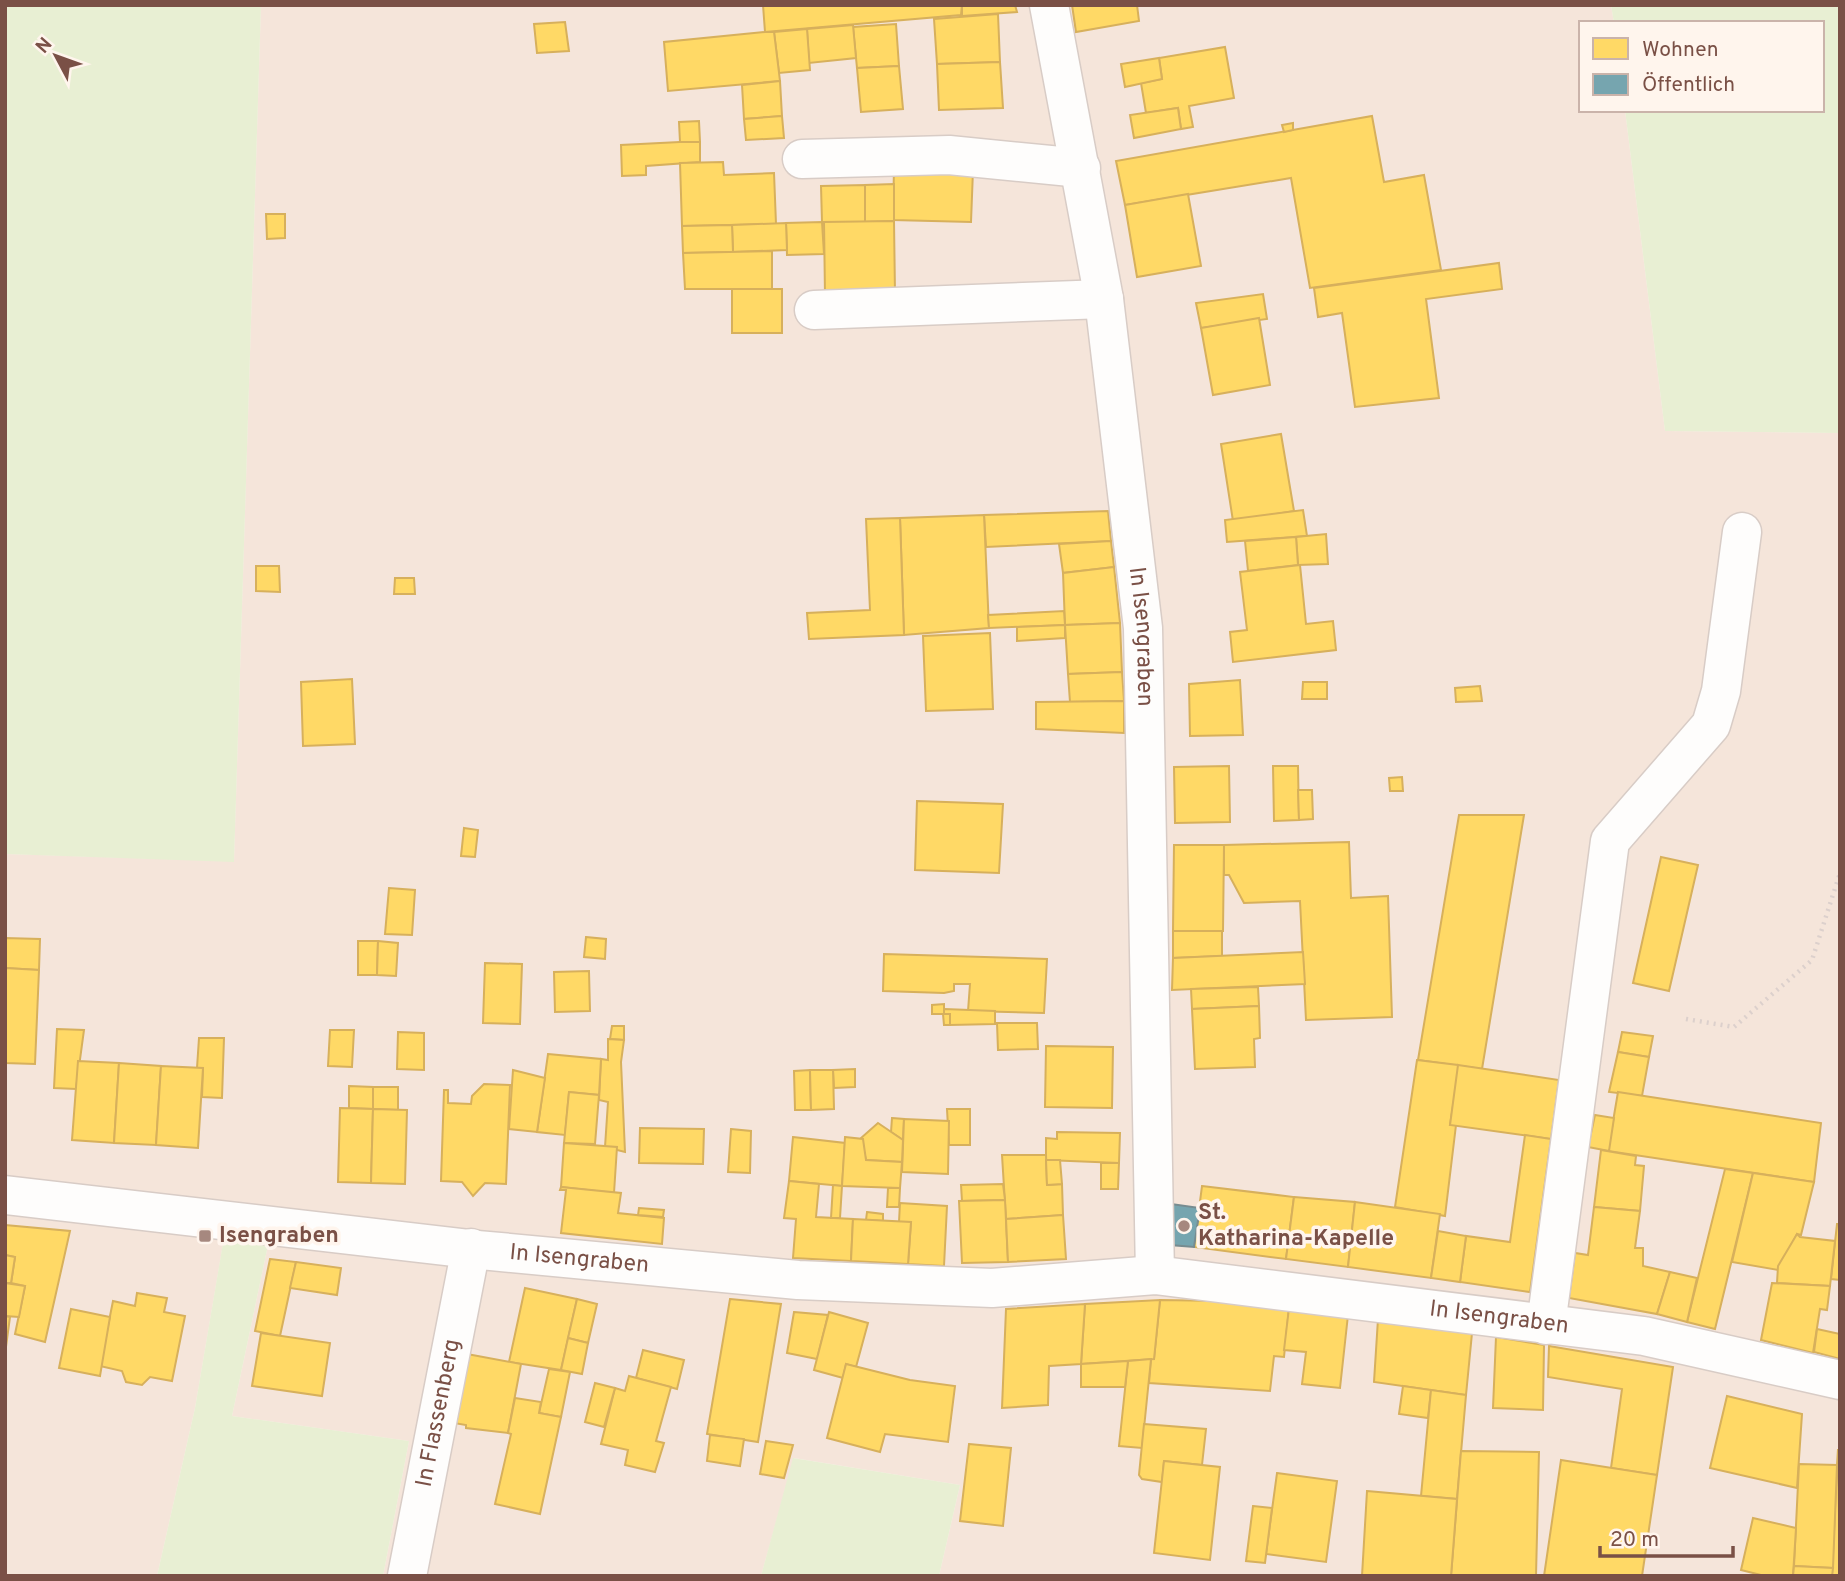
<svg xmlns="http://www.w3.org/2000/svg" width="1845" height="1581" font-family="Overpass,sans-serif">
<rect width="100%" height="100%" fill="#f9f1ea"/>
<path fill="#f5e5da" d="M261,5H1611L1614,23H1581V110H1625L1665,431L1840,433V1576H939L960,1485L794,1458L761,1576H383L409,1441L232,1416L268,1245L224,1238L195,1408L157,1576H5V854L234,861Z"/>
<g fill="#e8efd3">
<path d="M5,5H261L234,862L5,854Z"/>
<path d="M1611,5H1840V433L1665,431L1625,110H1822V23H1614Z"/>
<path d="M224,1237L268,1245L232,1416L409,1441L383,1576H157L195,1408Z"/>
<path d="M793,1458L960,1485L939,1576H761Z"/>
</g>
<g fill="#ffd966" stroke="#d7b05c" stroke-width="2">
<path d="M763,5H962L961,15L765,32Z"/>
<path d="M962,5H1015L1017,12L962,16Z"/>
<path d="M1072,5H1137L1139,21L1076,32Z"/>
<path d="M998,14L1000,62L937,64L934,19Z"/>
<path d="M565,22L569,51L537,53L534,24Z"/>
<path d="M896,24L899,66L857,68L853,27Z"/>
<path d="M853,25L856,58L809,63L807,29Z"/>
<path d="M807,29L810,70L779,73L774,32Z"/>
<path d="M765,32H774L780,81L668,91L664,42Z"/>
<path d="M1225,47L1234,98L1189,106L1193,127L1181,129L1178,108L1146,113L1141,83L1162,79L1159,58Z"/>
<path d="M1159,58L1162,79L1125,87L1121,64Z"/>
<path d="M1000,62L1003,108L939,110L937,64Z"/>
<path d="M899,66L903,109L861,112L857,68Z"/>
<path d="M780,81L782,116L744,119L742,85Z"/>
<path d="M1178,108L1181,129L1134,138L1130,115Z"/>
<path d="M782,116L784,138L746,140L744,119Z"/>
<path d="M1372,116L1384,182L1424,175L1441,270L1310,288L1291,178L1125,205L1116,161Z"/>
<path d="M699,121L700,142H680L679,122Z"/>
<path d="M1293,123V130L1284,132L1282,125Z"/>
<path d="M680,142H700V162L646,166V175L622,176L621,145Z"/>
<path d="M723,162L724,175L774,173L776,224L682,226L680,163Z"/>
<path d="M894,167L973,170L971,222L893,220Z"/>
<path d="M894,184V221L865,222V185Z"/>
<path d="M865,185V222H822L821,186Z"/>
<path d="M1188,194L1201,266L1137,277L1125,205Z"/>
<path d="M266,214H285V238L267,239Z"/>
<path d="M894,221L895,294L825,295L824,222Z"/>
<path d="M822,222L824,254L787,255L786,223Z"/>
<path d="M786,223L787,250L733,252L732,225Z"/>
<path d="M732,225L733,252L683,253L682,226Z"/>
<path d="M772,251V289H685L683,253Z"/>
<path d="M1499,263L1502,289L1426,299L1439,398L1355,407L1342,313L1318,317L1314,288Z"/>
<rect x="732" y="289" width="50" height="44"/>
<path d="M1263,294L1267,319L1201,328L1196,303Z"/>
<path d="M1259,318L1270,385L1213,395L1201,328Z"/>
<path d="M1281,434L1294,511L1233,521L1221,444Z"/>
<path d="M1303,510L1307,536L1227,542L1225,520Z"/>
<path d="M1108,511L1111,541L986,547L984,515Z"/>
<path d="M984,515L989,628L904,635L900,518Z"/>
<path d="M900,518L904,635L809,639L807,613L870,610L866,519Z"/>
<path d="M1326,534L1328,564L1298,565L1296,537Z"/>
<path d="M1296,537L1298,565L1248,571L1245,541Z"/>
<path d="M1111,541L1114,567L1063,573L1059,544Z"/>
<path d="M1300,565L1306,624L1333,621L1336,650L1233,662L1230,632L1247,630L1240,572Z"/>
<path d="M256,566H279L280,592L256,591Z"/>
<path d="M1114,567L1120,623L1065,625L1063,573Z"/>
<path d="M395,578H414L415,594H394Z"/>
<path d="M1064,611L1065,625L989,628L988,615Z"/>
<path d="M1120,623L1122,672L1068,674L1065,625Z"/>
<path d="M1065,625V638L1017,641V627Z"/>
<path d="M990,633L993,709L926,711L923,636Z"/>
<path d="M1122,672L1124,701L1070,702L1068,674Z"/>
<path d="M352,679L355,744L303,746L301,682Z"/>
<path d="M1240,680L1243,735L1190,736L1189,684Z"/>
<path d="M1303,682H1327V699H1302Z"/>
<path d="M1480,686L1482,701L1456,702L1455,688Z"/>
<path d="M1124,701V733L1036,729V702Z"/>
<path d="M1229,766L1230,822L1175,823L1174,767Z"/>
<path d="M1273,766H1298L1299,820L1274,821Z"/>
<path d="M1402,777L1403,791H1390L1389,778Z"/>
<path d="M1298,790H1312L1313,819L1299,820Z"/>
<path d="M917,801L1003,804L999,873L915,870Z"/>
<path d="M1459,815H1524L1482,1069L1418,1060Z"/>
<path d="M464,828L478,830L475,857L461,856Z"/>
<path d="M1349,842L1351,898L1388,896L1392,1017L1306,1020L1300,901L1244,903L1229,875H1224V845Z"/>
<path d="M1174,845H1224L1223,931H1173Z"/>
<path d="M1661,857L1698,865L1669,991L1633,983Z"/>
<path d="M389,888L415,890L412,935L385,934Z"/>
<path d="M1173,931H1222V956L1173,958Z"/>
<path d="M586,937L606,939L605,959L584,957Z"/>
<path d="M5,938L40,939L39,970L5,968Z"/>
<path d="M358,941H378L377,975H358Z"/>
<path d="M378,941L398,943L396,976L377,975Z"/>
<path d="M1303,952L1305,984L1172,990L1173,958Z"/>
<path d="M884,954L1047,959L1044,1013L968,1011L970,984H954V991L944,993L883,991Z"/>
<path d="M485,963L522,964L520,1024L483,1023Z"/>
<path d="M5,968L39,970L35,1064L5,1063Z"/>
<path d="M589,971L590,1011L555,1012L554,972Z"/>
<path d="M1258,987L1259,1006L1192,1009L1191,989Z"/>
<path d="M944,1004V1014H932V1005Z"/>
<path d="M1259,1006L1260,1038L1254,1039L1255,1067L1195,1069L1192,1009Z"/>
<path d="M944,1009L995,1011V1024L950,1025V1014H944Z"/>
<path d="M943,1014H950V1025H944Z"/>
<path d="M997,1023H1037L1038,1049L998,1050Z"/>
<path d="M612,1026H624V1040L610,1039Z"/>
<path d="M57,1029L84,1030L76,1089L54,1088Z"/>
<path d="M330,1030H354L352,1067L328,1066Z"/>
<path d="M398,1032L424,1033V1070L397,1069Z"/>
<path d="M1622,1032L1653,1036L1649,1057L1618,1052Z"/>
<path d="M199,1038H224L222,1098L202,1097L203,1068H197Z"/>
<path d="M608,1039L624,1040L621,1062L625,1152L605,1147L608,1102L599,1100L601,1059L608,1060Z"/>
<path d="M1046,1046L1113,1047L1112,1108L1045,1107Z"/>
<path d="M1618,1052L1649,1057L1642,1096L1609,1092Z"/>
<path d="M548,1054L601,1059L599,1095L569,1092L565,1135L537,1132Z"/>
<path d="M1417,1060L1458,1065L1459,1068L1450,1125H1456L1445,1216L1395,1207Z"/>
<path d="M78,1061L119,1063L114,1143L72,1140Z"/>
<path d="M119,1063L161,1066L156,1145L114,1143Z"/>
<path d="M1458,1065L1559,1080L1551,1139L1450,1125Z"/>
<path d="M161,1066L203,1068L198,1148L156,1145Z"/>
<path d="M855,1069V1087L834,1088L833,1070Z"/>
<path d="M513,1070L545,1078L537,1132L509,1129Z"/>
<path d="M810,1070L811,1110H795L794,1071Z"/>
<path d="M810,1070H833L834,1109L811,1110Z"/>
<path d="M484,1084L510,1085L506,1184L485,1183L473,1196L462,1182L441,1181L444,1090H448V1103L471,1104L472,1096Z"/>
<path d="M349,1086L373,1087V1109L349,1108Z"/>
<path d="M373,1087H398V1110L373,1109Z"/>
<path d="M569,1092L599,1095L595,1144L564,1143Z"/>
<path d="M1618,1092L1821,1123L1814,1182L1608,1151Z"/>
<path d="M340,1108L373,1109L371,1183L338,1182Z"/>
<path d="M373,1109L407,1110L405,1184L371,1183Z"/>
<path d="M947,1109H970V1145H949Z"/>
<path d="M1595,1115L1614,1118L1609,1151L1588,1147Z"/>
<path d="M892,1118L904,1119L903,1140L891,1132Z"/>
<path d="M904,1119L949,1121L948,1174L902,1172Z"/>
<path d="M878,1123L903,1140L902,1162L866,1160L861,1138Z"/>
<path d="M640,1128L704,1129L703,1164L639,1163Z"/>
<path d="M731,1129L751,1131L750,1173L728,1172Z"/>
<path d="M1057,1132L1120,1133L1119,1163L1046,1160V1138L1057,1139Z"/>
<path d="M1525,1135L1551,1139L1530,1292L1460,1282L1466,1236L1510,1242Z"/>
<path d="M793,1137L845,1143L842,1186L789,1181Z"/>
<path d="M845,1137L863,1139L866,1160L902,1162L900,1188L842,1186Z"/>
<path d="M564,1143L617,1147L614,1193L561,1187Z"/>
<path d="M1601,1150L1636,1156L1635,1165L1644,1166L1640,1211L1594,1207Z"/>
<path d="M1002,1155H1046L1047,1185L1062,1184L1063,1215L1006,1219Z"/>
<path d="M1046,1160H1060L1062,1184L1047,1185Z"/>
<path d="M1101,1163H1119L1118,1189H1101Z"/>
<path d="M1725,1169L1753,1173L1715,1329L1687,1322Z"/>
<path d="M1753,1173L1814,1182L1801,1235L1797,1234L1778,1270L1732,1262Z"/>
<path d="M789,1181L819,1184L816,1217L853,1219L851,1261L793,1258L796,1219L784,1218Z"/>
<path d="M1003,1184L1005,1200L962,1201L961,1185Z"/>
<path d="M833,1185L842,1186L840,1218H831Z"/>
<path d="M1202,1186L1294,1197L1286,1259L1194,1247Z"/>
<path d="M561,1187L621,1193L618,1213L664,1218L662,1244L561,1233L566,1190H560Z"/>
<path d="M888,1188H900L899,1207H887Z"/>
<path d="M1294,1197L1355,1202L1348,1267L1286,1259Z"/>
<path d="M1005,1200L1008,1262L962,1263L959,1201Z"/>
<path d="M1355,1202L1440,1214L1431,1278L1348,1267Z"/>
<path d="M900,1203L947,1206L944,1266L908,1264L911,1222H899Z"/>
<path d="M1594,1207L1640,1211L1635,1248H1643V1266L1670,1272L1657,1314L1569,1298L1575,1253L1588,1255Z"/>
<path d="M639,1208L664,1210L663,1217L638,1215Z"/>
<path d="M867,1212L883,1214V1221L866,1220Z"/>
<path d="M1063,1215L1066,1259L1008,1262L1006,1219Z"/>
<path d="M853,1219L911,1222L908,1264L851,1261Z"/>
<path d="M1837,1224H1840V1280L1831,1279Z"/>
<path d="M5,1225L70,1231L45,1342L15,1334L25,1286L11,1283L15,1257L5,1255Z"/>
<path d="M1438,1231L1466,1236L1460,1282L1431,1278Z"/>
<path d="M1797,1234L1800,1237L1835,1241L1830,1286L1777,1283L1778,1266Z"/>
<path d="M5,1255L15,1257L11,1283H5Z"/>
<path d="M270,1259L296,1262L280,1336L255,1331Z"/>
<path d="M296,1262L341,1268L337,1295L290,1288Z"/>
<path d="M1670,1272L1697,1278L1687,1322L1657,1314Z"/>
<path d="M5,1283L25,1286L19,1317L5,1316Z"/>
<path d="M1772,1283L1830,1286L1827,1310L1820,1309L1813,1353L1761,1340Z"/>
<path d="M525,1288L577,1299L561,1370L509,1362Z"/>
<path d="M137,1293L167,1298L164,1312L185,1316L172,1381L150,1377L142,1385L126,1382L122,1371L100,1366L113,1301L135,1306Z"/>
<path d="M577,1299L597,1304L588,1343L568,1338Z"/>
<path d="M730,1299L781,1304L758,1442L707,1434Z"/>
<path d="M1160,1300L1222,1301L1289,1308L1284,1357L1274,1356L1270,1391L1149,1383L1151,1359H1154Z"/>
<path d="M1160,1300L1154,1359L1081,1364L1085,1304Z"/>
<path d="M1085,1304L1081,1364L1049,1366L1048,1405L1002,1408L1006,1309Z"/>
<path d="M1289,1308L1348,1315L1340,1388L1302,1384L1306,1352L1284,1350Z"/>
<path d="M71,1309L110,1317L100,1376L59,1368Z"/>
<path d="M794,1312L828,1315L817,1359L787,1353Z"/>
<path d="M829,1312L868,1323L856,1367L846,1364L843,1378L814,1370Z"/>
<path d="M5,1316L10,1317L5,1354Z"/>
<path d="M1378,1319L1472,1333L1466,1395L1374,1382Z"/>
<path d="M1817,1329L1840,1334V1359L1814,1352Z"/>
<path d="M261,1333L330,1343L322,1396L252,1386Z"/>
<path d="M1496,1337L1544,1345L1543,1410L1493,1408Z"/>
<path d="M568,1338L588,1343L582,1374L561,1370Z"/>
<path d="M1549,1346L1673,1367L1657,1475L1611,1468L1622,1389L1548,1377Z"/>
<path d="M643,1350L684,1360L677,1389L636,1378Z"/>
<path d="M467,1354L521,1364L508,1433L466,1428V1425L454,1423Z"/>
<path d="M1151,1359L1142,1448L1119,1446L1128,1361Z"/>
<path d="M1128,1361L1125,1387H1081V1364Z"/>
<path d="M846,1364L910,1380L955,1386L948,1442L885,1434L880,1452L827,1438Z"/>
<path d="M549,1369L570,1372L561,1417L539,1413Z"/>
<path d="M629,1376L671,1387L656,1441L664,1443L655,1472L625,1465L628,1450L601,1444L615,1388L625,1391Z"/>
<path d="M595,1383L615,1388L604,1427L585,1422Z"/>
<path d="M1403,1386L1431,1390L1428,1418L1399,1414Z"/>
<path d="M1431,1390L1466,1395L1457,1499L1421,1496Z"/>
<path d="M1727,1396L1802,1414L1797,1488L1710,1468Z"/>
<path d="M515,1398L541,1402L539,1413L561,1417L540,1514L495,1504L511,1434L508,1433Z"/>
<path d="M1144,1424L1206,1429L1202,1465L1164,1461L1162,1482L1142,1479L1139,1475Z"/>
<path d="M710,1435L744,1439L740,1466L707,1461Z"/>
<path d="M766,1441L793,1445L784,1478L760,1474Z"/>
<path d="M969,1444L1011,1448L1003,1526L960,1521Z"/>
<path d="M1838,1449L1840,1576H1832L1837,1465Z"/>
<path d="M1461,1451L1539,1452L1536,1576H1451Z"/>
<path d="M1561,1460L1657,1475L1642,1576H1544Z"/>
<path d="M1164,1461L1220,1467L1210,1560L1154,1553Z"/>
<path d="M1799,1464L1837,1465L1833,1568L1794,1566Z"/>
<path d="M1277,1473L1337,1481L1326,1562L1266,1554Z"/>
<path d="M1367,1491L1457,1499L1451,1576H1362Z"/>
<path d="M1253,1506L1272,1508L1265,1563L1246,1561Z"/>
<path d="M1753,1518L1796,1528L1793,1576H1765L1741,1570Z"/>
<path d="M1794,1566L1833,1568L1832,1576H1793Z"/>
</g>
<path fill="#76a5af" stroke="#778c90" stroke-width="2" d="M1171,1204L1200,1208L1194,1247L1170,1245Z"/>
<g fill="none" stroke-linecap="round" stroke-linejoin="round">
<defs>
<g id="minor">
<path id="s1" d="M1049,5L1104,299L1143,628L1155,1275"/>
<path d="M802,159L949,155L1081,168"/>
<path d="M814,310L1104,299"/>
<path id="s2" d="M5,1195L479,1250L798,1280L992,1288L1155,1275L1644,1336L1840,1380"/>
<path d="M1546,1325L1610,841L1711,725L1721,691L1742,532"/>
<path id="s3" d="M407,1576L471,1248"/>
</g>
</defs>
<use href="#minor" stroke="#d8ccc6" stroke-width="41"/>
<path stroke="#dcd0cc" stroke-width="4.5" stroke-dasharray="2 5" stroke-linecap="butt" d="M1686,1019L1734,1027L1812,960L1840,873"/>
<use href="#minor" stroke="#fefdfc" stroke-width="38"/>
</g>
<g fill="#a6887f" stroke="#fff5ed" stroke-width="2.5">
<circle cx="1184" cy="1226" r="7"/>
<rect x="198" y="1229" width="14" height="14" rx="3.5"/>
</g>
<g text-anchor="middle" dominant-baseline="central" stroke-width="7" stroke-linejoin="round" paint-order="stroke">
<g font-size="23" fill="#7a5046" stroke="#fff5ed">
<text stroke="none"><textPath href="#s1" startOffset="639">In Isengraben</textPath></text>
<text stroke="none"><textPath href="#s2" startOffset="578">In Isengraben</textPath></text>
<text stroke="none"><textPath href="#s2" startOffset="1502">In Isengraben</textPath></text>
<text stroke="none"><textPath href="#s3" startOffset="166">In Flassenberg</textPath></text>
</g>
<g font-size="23" font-weight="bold" fill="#7a5046" stroke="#fff5ed" text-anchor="start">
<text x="1198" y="1213">St.<tspan x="1198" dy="26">Katharina-Kapelle</tspan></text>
<text x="219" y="1236">Isengraben</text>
</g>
</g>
<rect width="1845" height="1581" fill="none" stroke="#7a5046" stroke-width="14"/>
<rect x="1579" y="21" width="245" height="91" fill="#fff5ed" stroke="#cab3aa" stroke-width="2"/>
<rect x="1593" y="38" width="35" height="21" fill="#ffd966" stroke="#cab3aa" stroke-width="2"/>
<text x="1642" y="56" font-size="21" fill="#7a5046">Wohnen</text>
<rect x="1593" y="74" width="35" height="21" fill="#76a5af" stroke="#cab3aa" stroke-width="2"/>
<text x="1642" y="91" font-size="21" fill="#7a5046">Öffentlich</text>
<g transform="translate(56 56) rotate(311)" stroke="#fff5ed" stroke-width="5" paint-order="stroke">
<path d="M0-5L12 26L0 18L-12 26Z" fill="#7a5046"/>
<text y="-10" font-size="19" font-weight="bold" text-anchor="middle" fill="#7a5046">N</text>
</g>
<path d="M1600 1546v10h133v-10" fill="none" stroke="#7a5046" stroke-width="3.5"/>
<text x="1610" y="1546" font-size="21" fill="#7a5046" stroke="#fff5ed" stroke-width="5" paint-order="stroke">20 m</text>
</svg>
